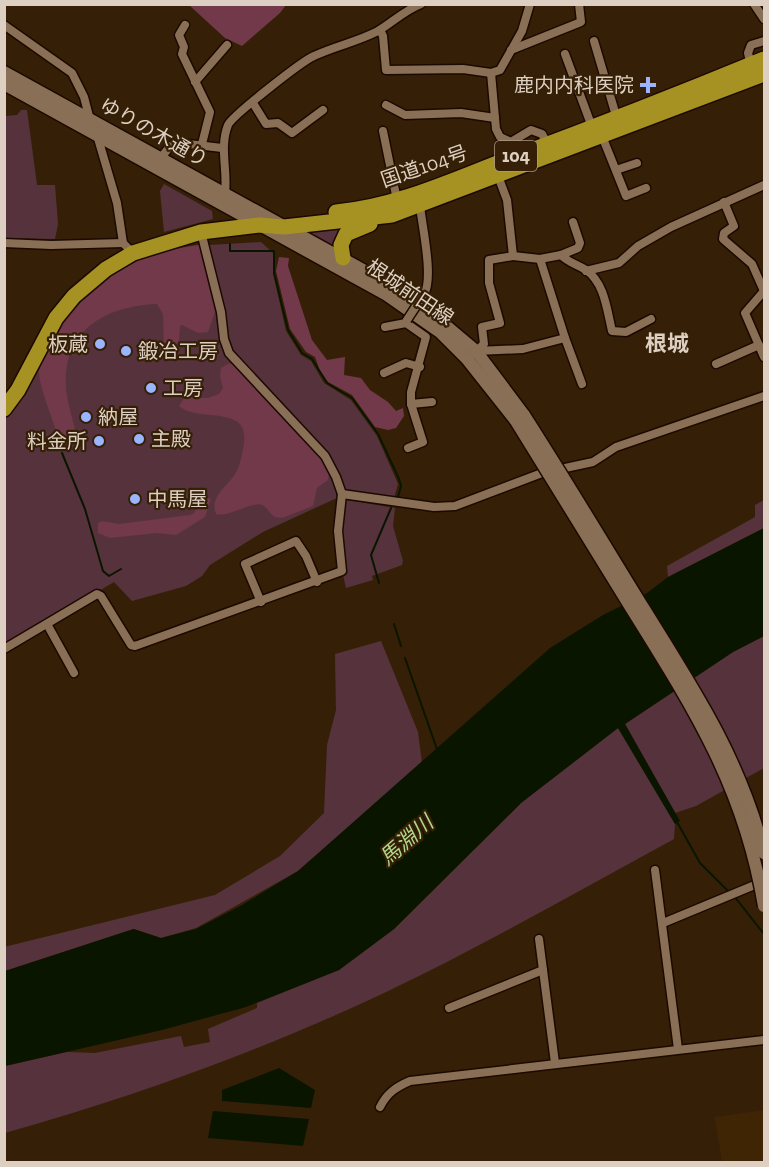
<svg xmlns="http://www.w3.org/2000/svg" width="769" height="1167" font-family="'Zilla Slab','Noto Sans JP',serif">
<rect width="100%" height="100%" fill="#352007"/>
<path fill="#3f2504" d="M764,1110V1162H722L715,1117Z"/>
<g fill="#56333c">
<path d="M21,110H27L37,185H55L58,224L55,239L5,238V116L17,115Z"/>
<path d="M164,184L212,211L213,219L164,232L160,191Z"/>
<path d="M344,227L336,236L333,246L307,232Z"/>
<path d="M261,242L273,253V273L286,331L301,355L311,361L324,383L351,400L377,436L398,484L394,498L349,492L345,489L331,461L236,358L227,342L209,245Z"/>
<path d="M202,244L223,343L324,457L333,475L339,497L263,532L210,565L202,576L186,586L132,601L114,582L5,647V416L30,385L63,319L93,286L127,263L151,253Z"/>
<path d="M347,500L395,508L393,526L403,561L402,565L372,576L373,580L346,588L343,575L346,564L340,530L343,502Z"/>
<path d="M764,500V528L668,577L667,566L755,517V505Z"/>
<path d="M764,636V768L696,806L675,813L625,724L733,652Z"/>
<path d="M381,641L418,732L422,763L298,871L196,928L161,938L133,929L5,971L4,947L215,895L280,856L324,813L327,745L336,710L335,654Z"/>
<path d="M618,728L675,824L674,839C578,891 483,946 384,993C261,1051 135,1096 5,1133V1066L67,1052L95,1053L181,1036L184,1047L210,1042L208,1029L257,1008V1003L339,970L394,929L521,803Z"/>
</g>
<g fill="#713949">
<path d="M189,5H286L280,13L242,46L225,38Z"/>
<path d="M199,245L215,312L208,332L198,333L182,325L180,326L179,340L176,345L164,347L163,314L157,304C108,306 64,328 66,384C66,399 72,415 75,430L73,435L58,437C54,422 38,384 39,371C41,356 53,338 61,326C97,277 138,253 199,245Z"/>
<path d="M279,257L289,258L288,266L312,340L327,360L345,357L344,375L361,378L370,390L388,402L396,411L403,408L404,416L396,428L388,430L375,427L352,395L328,382L320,371L315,357L306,352L290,329L276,271Z"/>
<path d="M228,364H233L320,456L329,474L328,480L317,488L313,506L282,518L275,517C270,514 268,509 264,506C254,499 230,518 216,514C209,497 228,486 235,474C240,467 243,451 244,442C249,404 198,423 179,406L185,397L208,398L219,394L223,388L220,376L221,368Z"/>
<path d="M205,497L211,499L205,517L176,535L157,533L110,538L98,533V523L102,521L119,524L190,515L194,513Z"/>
</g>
<g fill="#0a1500">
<path d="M764,528V636L733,652L625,724L680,821L675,824L618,728L521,803L394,929L339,970L246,1007L162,1030L5,1066V971L134,929L161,938L196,929L242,905L298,871L550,648L603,615L647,593L668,577Z"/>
<path d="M279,1068L315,1090L311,1108L222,1101V1090Z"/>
<path d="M213,1111L309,1119L303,1146L208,1138Z"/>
</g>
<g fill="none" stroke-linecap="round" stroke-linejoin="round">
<g stroke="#0a1500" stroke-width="2">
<path d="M230,244V251H274V273L288,330L302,353L312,359L327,383L352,398L378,434L399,479L401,486L398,497"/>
<path d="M62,453L85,509L103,571L109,576L121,569"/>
<path d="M379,583L371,555L391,508"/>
<path d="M394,624L401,646"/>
<path d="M405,658L438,752"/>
<path d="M677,822L700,863L730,893"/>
<path d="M734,896L764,934"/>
</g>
<defs>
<g id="street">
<path d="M754,4L764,19"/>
<path d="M4,25L72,73L84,97L90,120"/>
<path d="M185,25L179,35L184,47L182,54L210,112L202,144"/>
<path d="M380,30L383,36L386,70L463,69L491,73L500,70L522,31L530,4"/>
<path d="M594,41L617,119"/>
<path d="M511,50L581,22L579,4"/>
<path d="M565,54L592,127"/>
<path d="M751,65L748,53L751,45L764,41"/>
<path d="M491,73L496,129L500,137L511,142L531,130L542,134L549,147"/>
<path d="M195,82L227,45"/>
<path d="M253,103L266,124L278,123L292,133L323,110"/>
<path d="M386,105L405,115L461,113L495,118"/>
<path d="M383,131L397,200"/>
<path d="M97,135L117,203L123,243L133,253"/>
<path d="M602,136L626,196L646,188"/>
<path d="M161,158L170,146L180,143L222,148"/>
<path d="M616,170L637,163"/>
<path d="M225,193C228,170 219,148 228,125C232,116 302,61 314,56C335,46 357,42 378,31C393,22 405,10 421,4"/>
<path d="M724,202L734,226L724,233L723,239L752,264L764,291"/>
<path d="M420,206C422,225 434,279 424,294"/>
<path d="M4,243L51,245L123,243"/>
<path d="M561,255L578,248L580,243L573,222"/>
<path d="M513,256L540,259L561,255C569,263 576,264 586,270C605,283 607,311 612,331L626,332L651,319"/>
<path d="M586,271L619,263L638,246L671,227L764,185"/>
<path d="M764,291L745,313L764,357"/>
<path d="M407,320L406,323L426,337L411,392V404L423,442L408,448"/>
<path d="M385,327L406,323"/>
<path d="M565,338L582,384"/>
<path d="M476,351L523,349L565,338L540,259"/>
<path d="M473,354L484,344L482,327L500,323L489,283V260L513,256L507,200L498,176"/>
<path d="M716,364L759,345"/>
<path d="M384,373L406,363L420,367"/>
<path d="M411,404L432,402"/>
<path d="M342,494L434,507L455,506L542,473L593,462L616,447L764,396"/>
<path d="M261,602L245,564L296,541L306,556L317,582"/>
<path d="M47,624L74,673"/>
<path d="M4,649L97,594L101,596L131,645L135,646L342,571L338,531L342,494L336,477L325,456L229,353L224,339L221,312L201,232"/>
<path d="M655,870L678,1049"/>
<path d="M663,923L762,882"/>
<path d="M539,939L555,1063"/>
<path d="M449,1008L543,970"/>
<path d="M380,1107C387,1093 396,1087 410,1081L764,1040"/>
</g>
<g id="secondary">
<path d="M4,72L392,286L432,314L476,351L524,415"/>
<path d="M4,84L387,295L440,332L467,359L516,421"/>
</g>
<g id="highway">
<path d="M336,212C394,207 451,181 505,160C592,128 679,94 764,59"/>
<path d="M343,258L341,245L346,234L370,224"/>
<path d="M4,409L18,390L56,318L74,296L106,269L133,253L201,232L259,225L284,227L392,215L764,74"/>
</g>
</defs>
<use href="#street" stroke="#1c0900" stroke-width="11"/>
<use href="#secondary" stroke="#1c0900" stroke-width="15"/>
<use href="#highway" stroke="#1c0900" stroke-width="18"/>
<use href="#street" stroke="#896f55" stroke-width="8"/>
<use href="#secondary" stroke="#896f55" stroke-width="12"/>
<use href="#highway" stroke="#a69223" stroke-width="15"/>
<defs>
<path id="street-bridge" d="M407,320L424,294"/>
<g id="secondary-bridge">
<path d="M524,415C565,479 604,544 644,609C695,691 740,759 764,853"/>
<path d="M516,421C554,483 592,545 630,606C693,707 744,786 764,906"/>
</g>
</defs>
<use href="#street-bridge" stroke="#1c0900" stroke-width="11" stroke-linecap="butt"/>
<use href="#secondary-bridge" stroke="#1c0900" stroke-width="15" stroke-linecap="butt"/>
<use href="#street-bridge" stroke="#896f55" stroke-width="8"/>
<use href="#secondary-bridge" stroke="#896f55" stroke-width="12"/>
</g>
<g fill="#9ab5fd" stroke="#352007" stroke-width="2">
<path d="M645 76h6v6h6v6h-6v6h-6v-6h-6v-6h6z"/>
<circle cx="100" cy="344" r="6"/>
<circle cx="126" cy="351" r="6"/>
<circle cx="151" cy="388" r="6"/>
<circle cx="86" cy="417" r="6"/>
<circle cx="139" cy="439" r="6"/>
<circle cx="99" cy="441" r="6"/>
<circle cx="135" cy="499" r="6"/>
</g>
<g text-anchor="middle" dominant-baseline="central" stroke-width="4.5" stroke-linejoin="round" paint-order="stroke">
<rect fill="#352007" stroke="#ab9a89" stroke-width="1.5" x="495" y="141" width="42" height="30" rx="4.5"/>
<g font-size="18" font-weight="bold" fill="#ddcfc1">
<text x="516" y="156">104</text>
</g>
<g font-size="20" fill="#ddcfc1" stroke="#352007" text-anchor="start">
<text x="634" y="85" text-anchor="end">鹿内内科医院</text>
<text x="88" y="344" text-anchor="end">板蔵</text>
<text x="138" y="351">鍛冶工房</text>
<text x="163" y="388">工房</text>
<text x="98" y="417">納屋</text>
<text x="151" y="439">主殿</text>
<text x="87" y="441" text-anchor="end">料金所</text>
<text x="147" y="499">中馬屋</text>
</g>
<g font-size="20" fill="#ddcfc1" stroke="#352007">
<text transform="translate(154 132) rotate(29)">ゆりの木通り</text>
<text transform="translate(424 166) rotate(-19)">国道104号</text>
<text transform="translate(410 292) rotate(34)">根城前田線</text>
</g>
<g font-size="21" font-style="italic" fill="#b2d88b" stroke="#352007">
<text transform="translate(406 840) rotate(-41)">馬淵川</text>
</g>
<g font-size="22" font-weight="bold" fill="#ddcfc1" stroke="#352007">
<text x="667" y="343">根城</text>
</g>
</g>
<rect width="769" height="1167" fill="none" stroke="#ddcfc1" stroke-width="12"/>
</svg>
